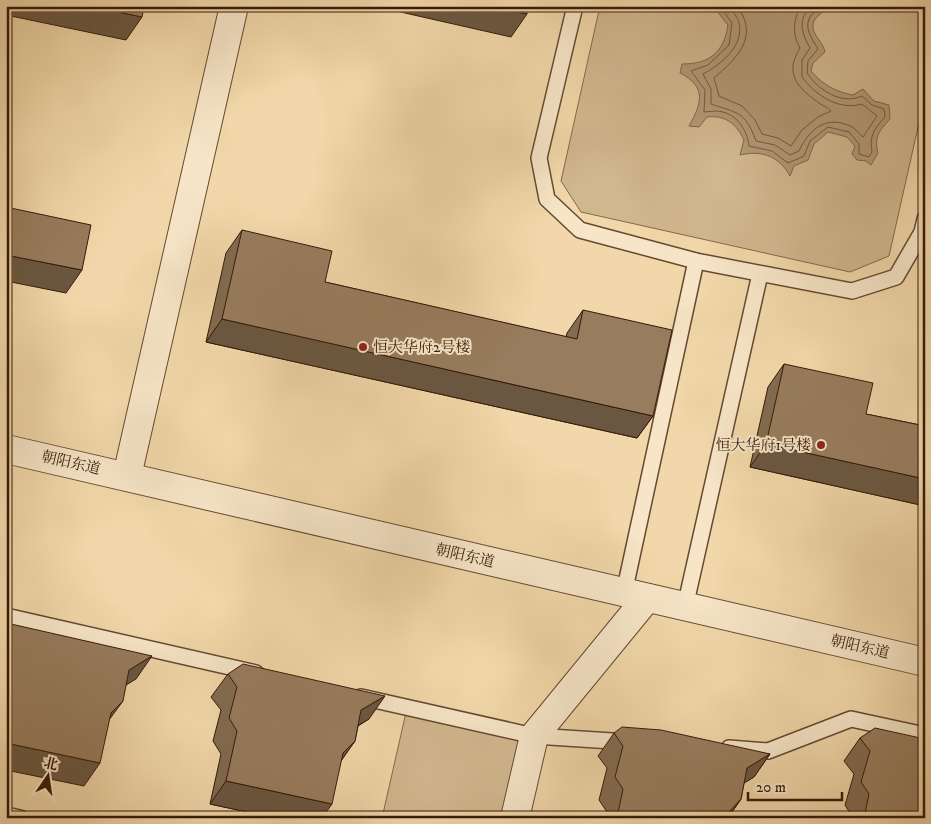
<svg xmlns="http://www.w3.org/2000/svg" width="931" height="824" font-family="'IM FELL DW Pica','Noto Serif SC',serif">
<rect width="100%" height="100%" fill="#f1d7a9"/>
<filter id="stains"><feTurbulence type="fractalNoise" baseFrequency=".004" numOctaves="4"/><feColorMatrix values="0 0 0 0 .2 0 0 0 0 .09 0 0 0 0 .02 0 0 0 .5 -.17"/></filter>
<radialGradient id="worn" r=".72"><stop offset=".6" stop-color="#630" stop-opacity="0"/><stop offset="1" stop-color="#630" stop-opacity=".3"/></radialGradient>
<g fill="#d1b78e" stroke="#84684c">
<path d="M600,6H925V96L889,256L850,272L581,212L561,181Z"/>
<path d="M407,708L526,734L507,818H382Z"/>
</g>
<path fill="#b19773" stroke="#806549" d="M708,6H827C824,13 820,13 816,18C806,31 823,40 825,52L813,63L811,71C823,85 836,92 853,95L863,89L874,101L889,105L890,119C879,131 874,137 878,153L871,165L866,161L857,160L852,154L855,146L847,137L828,132L814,144L808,160L794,166L790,176C779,156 762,150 740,155L744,140C736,123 725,115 707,117L699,127L689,126C702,103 707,87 680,73L682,64C710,64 724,52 728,25L716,10Z"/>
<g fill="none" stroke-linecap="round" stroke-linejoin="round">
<g stroke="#74583e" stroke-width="1">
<path d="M720,6L732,23L729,45L708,65L691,71L705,90L704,112C708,112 712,111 716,111C736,112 747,129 749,146L772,151L788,163L804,156L810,141L828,127L849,132L859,144V154L869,157L872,152C869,136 874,129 885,117L884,109L872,105L862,96C842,105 819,91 807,73L808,61L818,49C812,38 802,27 812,14C815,11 819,10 822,6"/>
<path d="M728,6C732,11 738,17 739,23C744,47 721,64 703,74L711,89V104C736,113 745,110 756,141L775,145L790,155L799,151C809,129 827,114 852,127C856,129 859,134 863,137L877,116L862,104C839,111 815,95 802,77V60L810,48C802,34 796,17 813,6"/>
<path d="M737,6C760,37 737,58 714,78L719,96L742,106L755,120L762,134L778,138L791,146L802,130L818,117L831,111C828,107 823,106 819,103C797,87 784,74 800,48C792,34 793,20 801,6"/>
</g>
<defs>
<g id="service">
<path d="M575,6L539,158L547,199L580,230L696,261L852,291L896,277L922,232L925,219"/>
<path d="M624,593L696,261"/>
<path d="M685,607L760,274"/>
<path d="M6,616L256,673"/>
<path d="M361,697L534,736L628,742"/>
<path d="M729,748L768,751L851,719L925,735"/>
<path d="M6,815L20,818"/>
</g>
<g id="minor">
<path d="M127,476L234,6"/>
<path d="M515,818L534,736L647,598"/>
</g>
<path id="tertiary" d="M6,449L925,662"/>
</defs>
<use href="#service" stroke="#654932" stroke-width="18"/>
<use href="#minor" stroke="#654932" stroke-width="30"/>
<use href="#tertiary" stroke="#654932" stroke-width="30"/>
<use href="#service" stroke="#f6e5c7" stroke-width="15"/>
<use href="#minor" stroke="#f6e5c7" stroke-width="28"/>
<use href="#tertiary" stroke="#f6e5c7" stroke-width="28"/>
</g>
<g fill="#826b50" stroke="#361a0a">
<path d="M242,230L325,282L566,337L567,333L583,310L653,416L637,438L206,342L226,253Z"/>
<path d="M784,364L866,414L925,426V506L750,467L768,387Z"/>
<path d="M228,674L369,719L358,726L355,741L341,760L322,818H275L210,804L221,754L213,741L221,710L211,697Z"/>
<path d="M614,733L770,754L754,777L744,783L741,799L728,818H605L607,812L599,800L607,768L598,756Z"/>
<path d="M860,738L925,818H853L845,805L854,774L844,761Z"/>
</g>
<g fill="#6a5741" stroke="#361a0a">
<path d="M6,6H90L142,17L126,40L6,15Z"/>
<path d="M374,6H492L527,14L511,37Z"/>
<path d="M6,255L82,270L66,293L6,281Z"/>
<path d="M222,319L653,416L637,438L206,342Z"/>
<path d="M766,444L925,479V506L750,467Z"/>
<path d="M152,656L136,679L113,693L129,670Z"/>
<path d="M385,696L369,719L345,733L361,710Z"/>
<path d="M123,701L106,724L111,713Z"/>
<path d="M355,741L339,764L343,753Z"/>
<path d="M6,743L100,763L84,786L6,770Z"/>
<path d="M770,754L754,777L731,791L747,768Z"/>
<path d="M226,781L332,804L322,818H275L210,804Z"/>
<path d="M741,799L728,818L729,812Z"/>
</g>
<g fill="#977c5d" stroke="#361a0a">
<path d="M90,6H144L142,17Z"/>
<path d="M492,6H528L527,14Z"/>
<path d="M6,207L91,225L82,270L6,255Z"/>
<path d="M242,230L332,251L325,282L577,339L583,310L672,330L653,416L222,319Z"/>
<path d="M784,364L873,383L866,414L925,426V479L766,444Z"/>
<path d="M11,624L152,656L129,670L123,701L111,713L100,763L6,743V627Z"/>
<path d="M243,664L385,696L361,710L355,741L343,753L332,804L226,781L237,731L229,718L237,687L228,674Z"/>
<path d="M622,727L661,730L770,754L747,768L741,799L729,812L728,818H617L623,789L615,777L623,746L614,733Z"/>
<path d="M875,728L925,739V818H864L869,794L861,782L870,751L860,738Z"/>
</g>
<g fill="#8f2418" stroke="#f6e5c7" stroke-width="2">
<circle cx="363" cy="347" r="5"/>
<circle cx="821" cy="445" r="5"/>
</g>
<g text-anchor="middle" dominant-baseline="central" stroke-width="4" stroke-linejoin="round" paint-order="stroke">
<g font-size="15" fill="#361a0a" stroke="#f6e5c7" text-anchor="start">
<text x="373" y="347">恒大华府2号楼</text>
<text x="811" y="445" text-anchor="end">恒大华府1号楼</text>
</g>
<g font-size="15" fill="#361a0a" stroke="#f6e5c7">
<text transform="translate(71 463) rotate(13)">朝阳东道</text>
<text transform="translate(465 556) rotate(13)">朝阳东道</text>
<text transform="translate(860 647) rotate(13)">朝阳东道</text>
</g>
</g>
<rect width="931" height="824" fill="none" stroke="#f1d7a9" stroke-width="25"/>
<rect x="8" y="8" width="916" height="809" fill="none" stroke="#361a0a" stroke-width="2.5"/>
<rect x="12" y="12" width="906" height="799" fill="none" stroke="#361a0a"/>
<g transform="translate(48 776) rotate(13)" stroke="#f6e5c7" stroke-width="4" paint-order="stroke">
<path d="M0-4L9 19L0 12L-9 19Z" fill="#361a0a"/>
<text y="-8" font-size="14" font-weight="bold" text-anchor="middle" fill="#361a0a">北</text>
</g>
<path d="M748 792v8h94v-8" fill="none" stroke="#361a0a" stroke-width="2.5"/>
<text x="756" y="792" font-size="15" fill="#361a0a" stroke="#f6e5c7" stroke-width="4" paint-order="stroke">20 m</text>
<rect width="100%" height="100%" filter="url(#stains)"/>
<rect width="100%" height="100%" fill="url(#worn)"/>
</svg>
